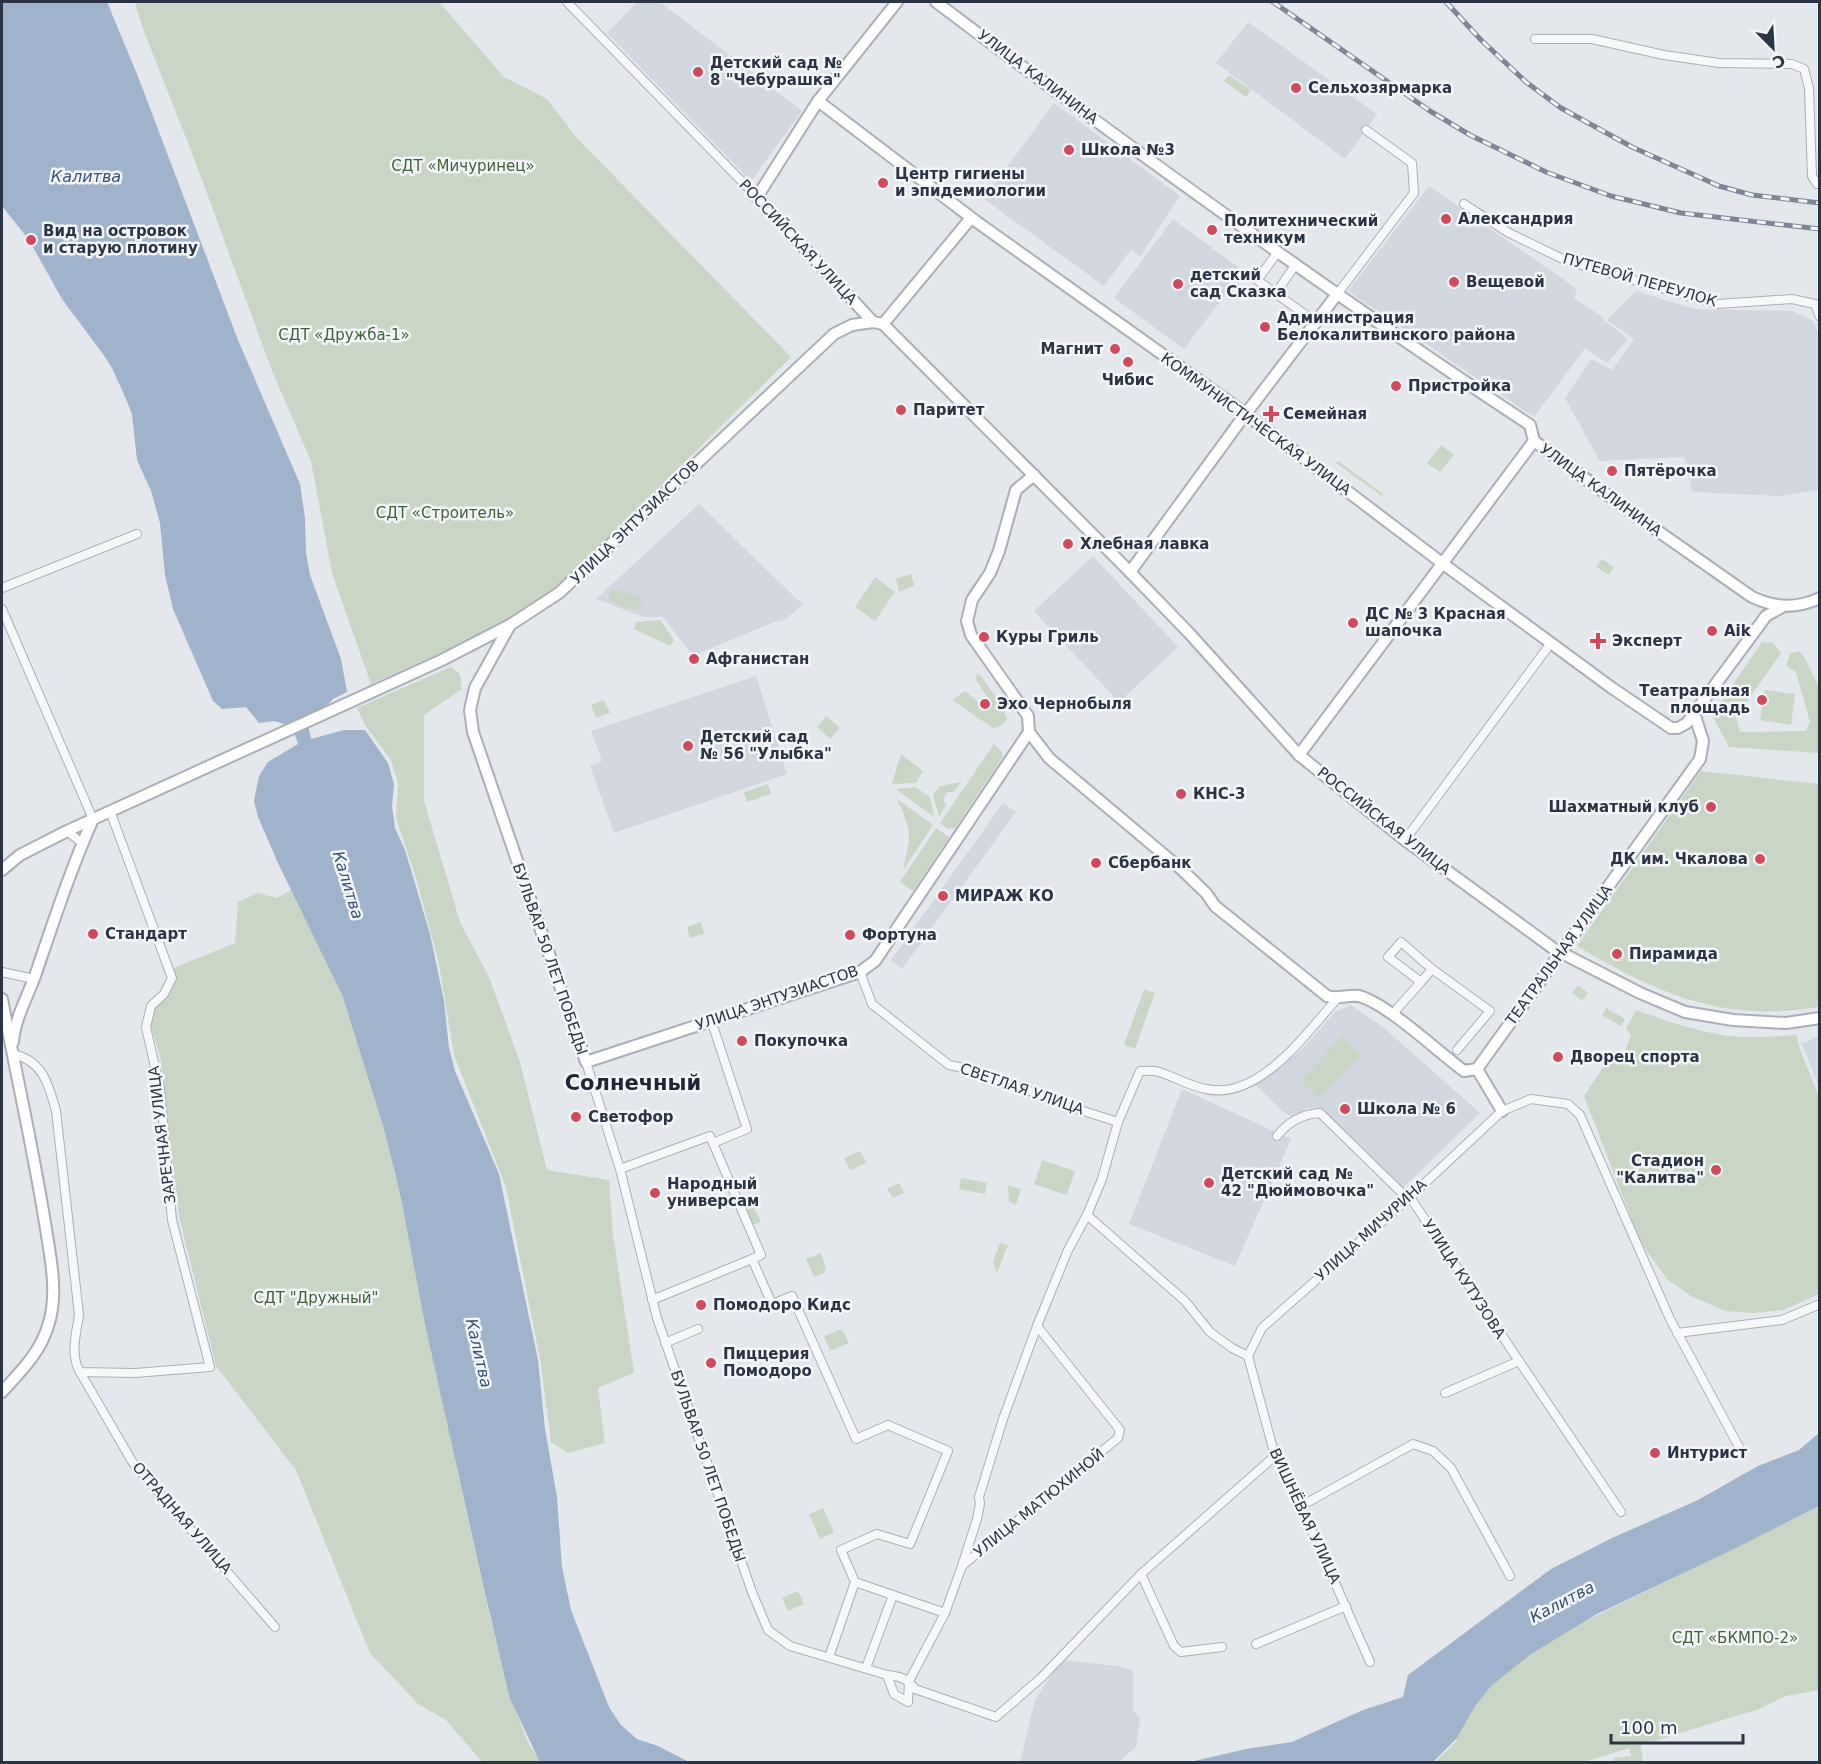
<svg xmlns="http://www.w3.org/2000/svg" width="1821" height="1764" font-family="'DejaVu Sans',sans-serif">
<rect width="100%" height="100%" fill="#e4e7ec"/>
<g fill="#d2d6de">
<path d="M637,2H660L802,111L751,181L607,33Z"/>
<path d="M1248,22L1377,114L1345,159L1216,63Z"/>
<path d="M1054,103L1180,196L1140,257L1131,249L1104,286L984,199Z"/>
<path d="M1429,186L1577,289L1574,298L1600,315L1604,320L1628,339L1607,363L1585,348L1534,417L1348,291Z"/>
<path d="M1173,219L1243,271L1184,349L1114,298Z"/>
<path d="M1636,291L1694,309L1792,311L1813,321L1820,337L1819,490L1782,496L1692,492L1684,457L1600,461L1565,398L1591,359L1612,370L1634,339L1607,320Z"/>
<path d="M699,504L803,605L784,620L774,622L693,656L663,617H644L596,599Z"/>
<path d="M1093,556L1178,647L1119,702L1034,611Z"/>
<path d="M756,676L787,774L614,833L590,766L602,761L591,731Z"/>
<path d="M1003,803L1016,812L902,969L891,960Z"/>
<path d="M1351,1005L1384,1028L1480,1113L1402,1189L1320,1108H1307L1294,1118L1283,1112L1255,1084L1284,1064L1306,1045L1335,1012Z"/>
<path d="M1819,1036H1820L1819,1087L1802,1044Z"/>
<path d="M1182,1089L1291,1139L1235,1266L1129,1224Z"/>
<path d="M1061,1660L1117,1666L1133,1670V1710L1140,1718L1136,1747L1118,1762H1020L1035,1700Z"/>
</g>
<g fill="#c9d6c5">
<path d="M135,2H439L504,77L547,99L575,136L791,357L598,548L550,592L510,618L457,646L371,684L332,573L311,461L272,371L194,158L143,29Z"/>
<path d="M1229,75L1251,90L1246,97L1224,81Z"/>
<path d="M1441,445L1454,455L1440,472L1427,463Z"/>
<path d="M1338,461L1383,494L1382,496L1336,463Z"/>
<path d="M1602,559L1614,567L1609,575L1596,567Z"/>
<path d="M911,574L914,586L899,592L896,579Z"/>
<path d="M875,577L895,592L875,621L855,607Z"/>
<path d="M612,588L643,599L638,611L608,600Z"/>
<path d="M660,620L674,640L670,646L634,629L636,622Z"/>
<path d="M1762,642L1773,643L1781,653L1736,717L1740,732L1806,731L1810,722L1796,672L1786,666L1790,653L1799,651L1806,660L1819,688V753L1729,747L1712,715Z"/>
<path d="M451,667L460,674L462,689L424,715V801L460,922L489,977L520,1062L547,1170L609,1180L613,1235L634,1373L598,1388L605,1443L568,1453L551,1442L541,1364L506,1187L454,1055L439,964L417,881L396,818L398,784L391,760L365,725L357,708Z"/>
<path d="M977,673L981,676L1002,706L1007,719L1001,726L993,728L952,700L965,691L986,709L992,704L976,680Z"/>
<path d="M1765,690L1795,694L1791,725L1760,720Z"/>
<path d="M604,700L610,713L596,718L591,705Z"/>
<path d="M826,716L840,728L830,739L817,727Z"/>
<path d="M994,744L1002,752V758L955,828L948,829L940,823Z"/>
<path d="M901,754L923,771L916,783L892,784Z"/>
<path d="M1701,771L1819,784V1007C1723,1023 1658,994 1577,946Z"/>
<path d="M961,782L954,792H948L943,799L946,805L939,817L933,795L940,786Z"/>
<path d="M768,784L771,794L747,802L744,792Z"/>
<path d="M915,787L930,797L934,817L896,789Z"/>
<path d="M897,799L933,825L904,869C904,859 908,850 909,840C910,826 902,811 897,799Z"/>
<path d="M936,828L949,837L913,891L900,882Z"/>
<path d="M301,885L326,939L383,1105L394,1172L426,1271L457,1469L490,1617L511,1699L528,1743L542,1762H482L446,1720L418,1704L370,1653L296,1470L216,1366L180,1220L169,1142L161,1060L148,1015L171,969L235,943L238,902L258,893L276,898Z"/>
<path d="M701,922L704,934L690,938L687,927Z"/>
<path d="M1578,985L1588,993L1582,1001L1572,993Z"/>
<path d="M1144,989L1155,993L1135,1049L1124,1045Z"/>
<path d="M1606,1008L1625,1019L1621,1026L1602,1015Z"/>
<path d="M1636,1010C1664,1020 1692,1030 1722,1035C1747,1039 1773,1036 1797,1035L1798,1044L1819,1097L1820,1293L1815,1296L1783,1310L1754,1313L1725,1311L1691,1296L1667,1279L1641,1243L1584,1096L1607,1062L1622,1059L1631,1035L1626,1029Z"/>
<path d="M1342,1036L1361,1055L1319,1098L1301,1081Z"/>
<path d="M860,1151L866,1163L850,1170L844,1158Z"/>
<path d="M1042,1160L1075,1171L1067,1195L1034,1184Z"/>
<path d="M961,1178L987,1183L985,1194L959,1189Z"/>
<path d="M899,1183L904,1193L893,1198L887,1189Z"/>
<path d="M1008,1185L1021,1189L1016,1205L1009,1202Z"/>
<path d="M753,1205L761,1222L750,1226L743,1209Z"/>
<path d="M1000,1243L1008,1245L997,1273L993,1262Z"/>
<path d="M821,1253L826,1268L824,1273L814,1277L806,1259Z"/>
<path d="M842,1329L849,1343L830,1351L824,1336Z"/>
<path d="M1819,1506V1690L1786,1696L1759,1709L1641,1745L1643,1762H1611L1615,1758L1631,1756L1630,1748L1584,1762H1435L1455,1743L1463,1723L1481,1690L1535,1646Z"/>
<path d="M823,1508L834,1532L820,1539L809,1514Z"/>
<path d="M798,1591L804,1604L788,1611L782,1598Z"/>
</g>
<g fill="#9fb4cc">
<path d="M2,2H107L139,79L238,340L300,484L305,518L306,553L310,575L341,659L347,692L333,699L308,725L311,739L344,730H365L388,763L394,784L392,806L395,828L405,850L430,934L444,1001L449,1048L455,1071L499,1174L538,1360L545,1429L557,1497L562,1567L571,1610L609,1707L621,1725L637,1739L658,1746L689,1762H540L510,1699L484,1589L425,1324L401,1198L385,1132L343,997L278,863L258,817L254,801L259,776L268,762L298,744L292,726L274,721L259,723L246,707L222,709L213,701L173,609L165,575L160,523L151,491L137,460L132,414L126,399L112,368L103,354L62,299L29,240L2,206Z"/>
<path d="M1819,1433V1506L1734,1549L1597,1614L1531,1654L1491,1686L1475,1706L1457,1738L1433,1762H1190L1246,1749L1292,1742L1363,1710L1403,1697L1408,1675L1551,1569L1612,1538L1698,1500L1758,1466L1799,1450Z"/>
</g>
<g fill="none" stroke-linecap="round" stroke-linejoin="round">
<defs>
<g id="street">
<path d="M567,2L757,197"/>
<path d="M1535,39H1592L1664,55L1719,63L1792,64L1804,69L1809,88L1812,176L1817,184H1820"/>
<path d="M1464,204L1509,233L1567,261L1654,286L1717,304L1792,299L1815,304L1820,317"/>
<path d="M1278,252L1257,280L1317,323"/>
<path d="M1276,293L1296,264"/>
<path d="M1338,293L1414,193L1412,163L1366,130"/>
<path d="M2,588L137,534"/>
<path d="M2,609L93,819"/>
<path d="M67,831L82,843"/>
<path d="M1405,840L1551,643"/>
<path d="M1432,969L1490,1011L1457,1050"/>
<path d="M2,972L34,979"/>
<path d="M860,972L872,1004L949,1065L974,1070L1080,1110L1118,1122"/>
<path d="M1395,1017L1396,1010L1421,982L1388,957L1401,942L1432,969L1421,982"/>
<path d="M711,1020L747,1129L713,1143"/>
<path d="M12,1054C43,1060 49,1085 56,1111L79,1315C76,1334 70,1355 80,1372L135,1373L210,1367L172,1220L160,1089L146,1027L151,1006L164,994L172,978L110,811"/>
<path d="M586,1062L620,1169L657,1318L752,1592L768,1630L790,1646L887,1675L894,1694L908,1702"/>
<path d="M1277,1136C1288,1122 1302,1114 1320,1113L1408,1199"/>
<path d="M620,1169L710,1136L761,1255L752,1259L772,1304L792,1296L856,1439L888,1425L948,1451L910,1544L877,1534L841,1550L855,1582L945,1613"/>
<path d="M1410,1197L1519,1361L1621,1512"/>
<path d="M1087,1215L1185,1301L1210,1332L1232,1348L1248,1356"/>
<path d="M652,1300L752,1259"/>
<path d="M1677,1333L1782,1320L1820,1304"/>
<path d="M665,1343L698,1329"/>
<path d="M1248,1356L1262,1328L1410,1197L1502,1111L1531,1099L1568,1104L1580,1115L1670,1319L1739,1447"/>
<path d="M1248,1356L1275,1456L1301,1506L1370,1662"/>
<path d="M80,1372L133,1463L275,1627"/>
<path d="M1445,1393L1519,1361"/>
<path d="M1301,1506L1413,1444L1433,1451L1451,1468L1510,1576"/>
<path d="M962,1566L1118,1438L1120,1430L1037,1326"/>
<path d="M1141,1574L1174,1646L1181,1652L1222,1647"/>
<path d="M1256,1644L1346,1606"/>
<path d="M829,1657L855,1582"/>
<path d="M866,1668L893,1595"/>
<path d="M887,1675C900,1676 908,1679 915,1689L996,1717L1042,1677L1141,1574L1275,1456"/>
<path d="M908,1702L909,1681L945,1613L962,1566L977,1519L980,1504L979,1497L1003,1419L1037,1326L1068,1250L1087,1215L1102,1179L1118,1122L1140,1071C1146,1071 1153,1070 1159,1072C1175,1077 1189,1086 1206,1089C1259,1101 1306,1033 1337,999"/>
</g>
<g id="secondary">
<path d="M897,2L818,101L757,197L873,322L883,324L1130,572L1189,633L1299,755L1405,840L1554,949L1640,993L1685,1012L1733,1020L1786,1023L1820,1018"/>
<path d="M936,2C1130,148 1327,291 1530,425L1534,441L1635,515L1752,597C1776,608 1796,609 1820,598"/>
<path d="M818,101L977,222L1239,409L1442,563L1612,688L1671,728H1678L1687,723L1766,616L1782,607"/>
<path d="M883,324L971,218"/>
<path d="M1034,475L1016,490L999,551L990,573L972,600L967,621L971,635L1028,716L1029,732L1049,758L1181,869L1206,893L1215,906L1327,996C1339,1000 1347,994 1359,996C1388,1004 1438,1052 1464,1071L1477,1069L1502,1111"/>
<path d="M1130,572L1241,420L1338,293"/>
<path d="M510,625L475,688L470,710L473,732L586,1062L860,972L875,961L1029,732"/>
<path d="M1299,755L1534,441"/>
<path d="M2,870L20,855L67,831L442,660L510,625L559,593L834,334L852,325L873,322"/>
<path d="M2,999C16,1074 33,1148 45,1223C50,1255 59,1294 48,1326C40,1353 20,1372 2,1392"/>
<path d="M13,1042C15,1018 27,998 35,976C53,923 70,871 93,819"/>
<path d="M1477,1069L1700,759L1703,741L1694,713"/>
</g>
</defs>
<use href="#street" stroke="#a9aeb7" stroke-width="10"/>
<use href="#secondary" stroke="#a9aeb7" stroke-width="14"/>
<use href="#street" stroke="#f7f8fa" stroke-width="8"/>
<use href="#secondary" stroke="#fff" stroke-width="10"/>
<defs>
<g id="rail">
<path d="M1273,2L1430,111L1470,135L1546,172L1611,196L1681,213L1820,229"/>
<path d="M1446,2L1481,40L1526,82L1561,108L1632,147L1719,186L1752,195L1820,203"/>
</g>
</defs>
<use href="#rail" stroke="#7d8696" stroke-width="5"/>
<use href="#rail" stroke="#f4f6f9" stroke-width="3" stroke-dasharray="9" stroke-linecap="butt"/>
</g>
<g fill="#d1495b" stroke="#f4f6f9" stroke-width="2">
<circle cx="698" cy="72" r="6"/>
<circle cx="1296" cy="88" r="6"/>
<circle cx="1069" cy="150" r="6"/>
<circle cx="883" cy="183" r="6"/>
<circle cx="1446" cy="219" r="6"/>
<circle cx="1212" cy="230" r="6"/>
<circle cx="31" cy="240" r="6"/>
<circle cx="1454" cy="282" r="6"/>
<circle cx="1178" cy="284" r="6"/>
<circle cx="1265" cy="327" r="6"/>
<circle cx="1115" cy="349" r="6"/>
<circle cx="1128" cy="362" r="6"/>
<circle cx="1396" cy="386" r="6"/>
<circle cx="901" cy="410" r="6"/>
<path d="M1268 405h6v6h6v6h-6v6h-6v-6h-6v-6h6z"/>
<circle cx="1612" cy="471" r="6"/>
<circle cx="1068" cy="544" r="6"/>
<circle cx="1353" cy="623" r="6"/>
<circle cx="1712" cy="631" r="6"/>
<circle cx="984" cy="637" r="6"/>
<path d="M1595 632h6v6h6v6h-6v6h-6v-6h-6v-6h6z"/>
<circle cx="694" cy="659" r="6"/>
<circle cx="1762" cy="700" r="6"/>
<circle cx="985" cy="704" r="6"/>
<circle cx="688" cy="746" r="6"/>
<circle cx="1181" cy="794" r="6"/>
<circle cx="1711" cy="807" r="6"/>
<circle cx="1760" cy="859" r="6"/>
<circle cx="1096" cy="863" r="6"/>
<circle cx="943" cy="896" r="6"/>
<circle cx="93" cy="934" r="6"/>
<circle cx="850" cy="935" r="6"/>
<circle cx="1617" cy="954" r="6"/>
<circle cx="742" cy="1041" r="6"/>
<circle cx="1558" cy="1057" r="6"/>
<circle cx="1345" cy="1109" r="6"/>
<circle cx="576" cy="1117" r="6"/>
<circle cx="1716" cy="1170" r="6"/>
<circle cx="1209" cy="1183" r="6"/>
<circle cx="655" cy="1193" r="6"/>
<circle cx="701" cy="1305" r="6"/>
<circle cx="711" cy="1363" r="6"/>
<circle cx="1655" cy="1453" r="6"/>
</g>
<g text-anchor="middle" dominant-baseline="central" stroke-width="5" stroke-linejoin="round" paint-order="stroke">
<g font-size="15" font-weight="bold" fill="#2b3445" stroke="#f4f6f9" text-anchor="start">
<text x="710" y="63">Детский сад №<tspan x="710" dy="17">8 "Чебурашка"</tspan></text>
<text x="1308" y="88">Сельхозярмарка</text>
<text x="1081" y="150">Школа №3</text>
<text x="895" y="174">Центр гигиены<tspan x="895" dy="17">и эпидемиологии</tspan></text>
<text x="1458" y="219">Александрия</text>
<text x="1224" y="221">Политехнический<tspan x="1224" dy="17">техникум</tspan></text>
<text x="43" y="231">Вид на островок<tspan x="43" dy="17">и старую плотину</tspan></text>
<text x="1190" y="275">детский<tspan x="1190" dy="17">сад Сказка</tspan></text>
<text x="1466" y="282">Вещевой</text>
<text x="1277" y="318">Администрация<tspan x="1277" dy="17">Белокалитвинского района</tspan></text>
<text x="1103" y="349" text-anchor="end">Магнит</text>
<text x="1128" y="380" text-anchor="middle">Чибис</text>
<text x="1408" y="386">Пристройка</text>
<text x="913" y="410">Паритет</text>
<text x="1283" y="414">Семейная</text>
<text x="1624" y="471">Пятёрочка</text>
<text x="1080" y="544">Хлебная лавка</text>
<text x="1365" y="614">ДС № 3 Красная<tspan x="1365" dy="17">шапочка</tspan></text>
<text x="1724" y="631">Aik</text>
<text x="996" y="637">Куры Гриль</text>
<text x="1612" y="641">Эксперт</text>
<text x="706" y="659">Афганистан</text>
<text x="1750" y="691" text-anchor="end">Театральная<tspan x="1750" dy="17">площадь</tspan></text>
<text x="997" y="704">Эхо Чернобыля</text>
<text x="700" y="737">Детский сад<tspan x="700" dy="17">№ 56 "Улыбка"</tspan></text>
<text x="1193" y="794">КНС-3</text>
<text x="1699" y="807" text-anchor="end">Шахматный клуб</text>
<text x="1748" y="859" text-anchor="end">ДК им. Чкалова</text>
<text x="1108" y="863">Сбербанк</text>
<text x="955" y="896">МИРАЖ КО</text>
<text x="105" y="934">Стандарт</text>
<text x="862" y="935">Фортуна</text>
<text x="1629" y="954">Пирамида</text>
<text x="754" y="1041">Покупочка</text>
<text x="1570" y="1057">Дворец спорта</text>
<text x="1357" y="1109">Школа № 6</text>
<text x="588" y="1117">Светофор</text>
<text x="1704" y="1161" text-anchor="end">Стадион<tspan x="1704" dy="17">"Калитва"</tspan></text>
<text x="1221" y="1174">Детский сад №<tspan x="1221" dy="17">42 "Дюймовочка"</tspan></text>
<text x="667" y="1184">Народный<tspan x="667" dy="17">универсам</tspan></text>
<text x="713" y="1305">Помодоро Кидс</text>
<text x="723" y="1354">Пиццерия<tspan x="723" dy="17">Помодоро</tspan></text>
<text x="1667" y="1453">Интурист</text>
</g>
<g font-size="15" fill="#2b3445" stroke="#f4f6f9">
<text transform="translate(1038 77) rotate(37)">УЛИЦА КАЛИНИНА</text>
<text transform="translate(798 242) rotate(47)">РОССИЙСКАЯ УЛИЦА</text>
<text transform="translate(1640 280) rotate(16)">ПУТЕВОЙ ПЕРЕУЛОК</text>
<text transform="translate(1256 424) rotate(36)">КОММУНИСТИЧЕСКАЯ УЛИЦА</text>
<text transform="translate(1601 490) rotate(36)">УЛИЦА КАЛИНИНА</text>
<text transform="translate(635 522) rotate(-44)">УЛИЦА ЭНТУЗИАСТОВ</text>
<text transform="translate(1384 821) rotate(38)">РОССИЙСКАЯ УЛИЦА</text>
<text transform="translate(1559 955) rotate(-54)">ТЕАТРАЛЬНАЯ УЛИЦА</text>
<text transform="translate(550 959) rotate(71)">БУЛЬВАР 50 ЛЕТ ПОБЕДЫ</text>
<text transform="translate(777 998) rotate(-19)">УЛИЦА ЭНТУЗИАСТОВ</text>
<text transform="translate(1022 1089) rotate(19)">СВЕТЛАЯ УЛИЦА</text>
<text transform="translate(162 1135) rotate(-97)">ЗАРЕЧНАЯ УЛИЦА</text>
<text transform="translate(1371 1230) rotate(-42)">УЛИЦА МИЧУРИНА</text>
<text transform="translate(1464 1279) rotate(57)">УЛИЦА КУТУЗОВА</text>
<text transform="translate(708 1466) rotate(71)">БУЛЬВАР 50 ЛЕТ ПОБЕДЫ</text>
<text transform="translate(1039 1503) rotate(-39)">УЛИЦА МАТЮХИНОЙ</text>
<text transform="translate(1305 1516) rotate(65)">ВИШНЁВАЯ УЛИЦА</text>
<text transform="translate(182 1518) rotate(49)">ОТРАДНАЯ УЛИЦА</text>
</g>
<g font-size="15" fill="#3f6138" stroke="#f4f6f9">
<text x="463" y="166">СДТ «Мичуринец»</text>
<text x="344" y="335">СДТ «Дружба-1»</text>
<text x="445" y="513">СДТ «Строитель»</text>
<text x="316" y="1298">СДТ "Дружный"</text>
<text x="1735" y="1638">СДТ «БКМПО-2»</text>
</g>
<g font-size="16" font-style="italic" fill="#34527a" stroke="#f4f6f9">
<text x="86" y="176">Калитва</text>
<text transform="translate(348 885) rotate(73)">Калитва</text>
<text transform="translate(479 1353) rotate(77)">Калитва</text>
<text transform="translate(1562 1602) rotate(-28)">Калитва</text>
</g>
<g font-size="21" font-weight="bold" fill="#1d2536" stroke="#f4f6f9">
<text x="633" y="1083">Солнечный</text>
</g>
</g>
<rect width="1821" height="1764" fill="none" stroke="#2b3445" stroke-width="6"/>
<g transform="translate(1773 48) rotate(156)" stroke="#f4f6f9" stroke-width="4.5" paint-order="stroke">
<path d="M0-4.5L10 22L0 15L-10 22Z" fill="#2b3445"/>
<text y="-9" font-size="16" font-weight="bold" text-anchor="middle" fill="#2b3445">С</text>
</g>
<path d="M1611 1734v9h132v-9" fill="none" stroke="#2b3445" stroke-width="3"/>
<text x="1620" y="1734" font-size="18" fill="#2b3445" stroke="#f4f6f9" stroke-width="4.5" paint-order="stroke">100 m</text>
</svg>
